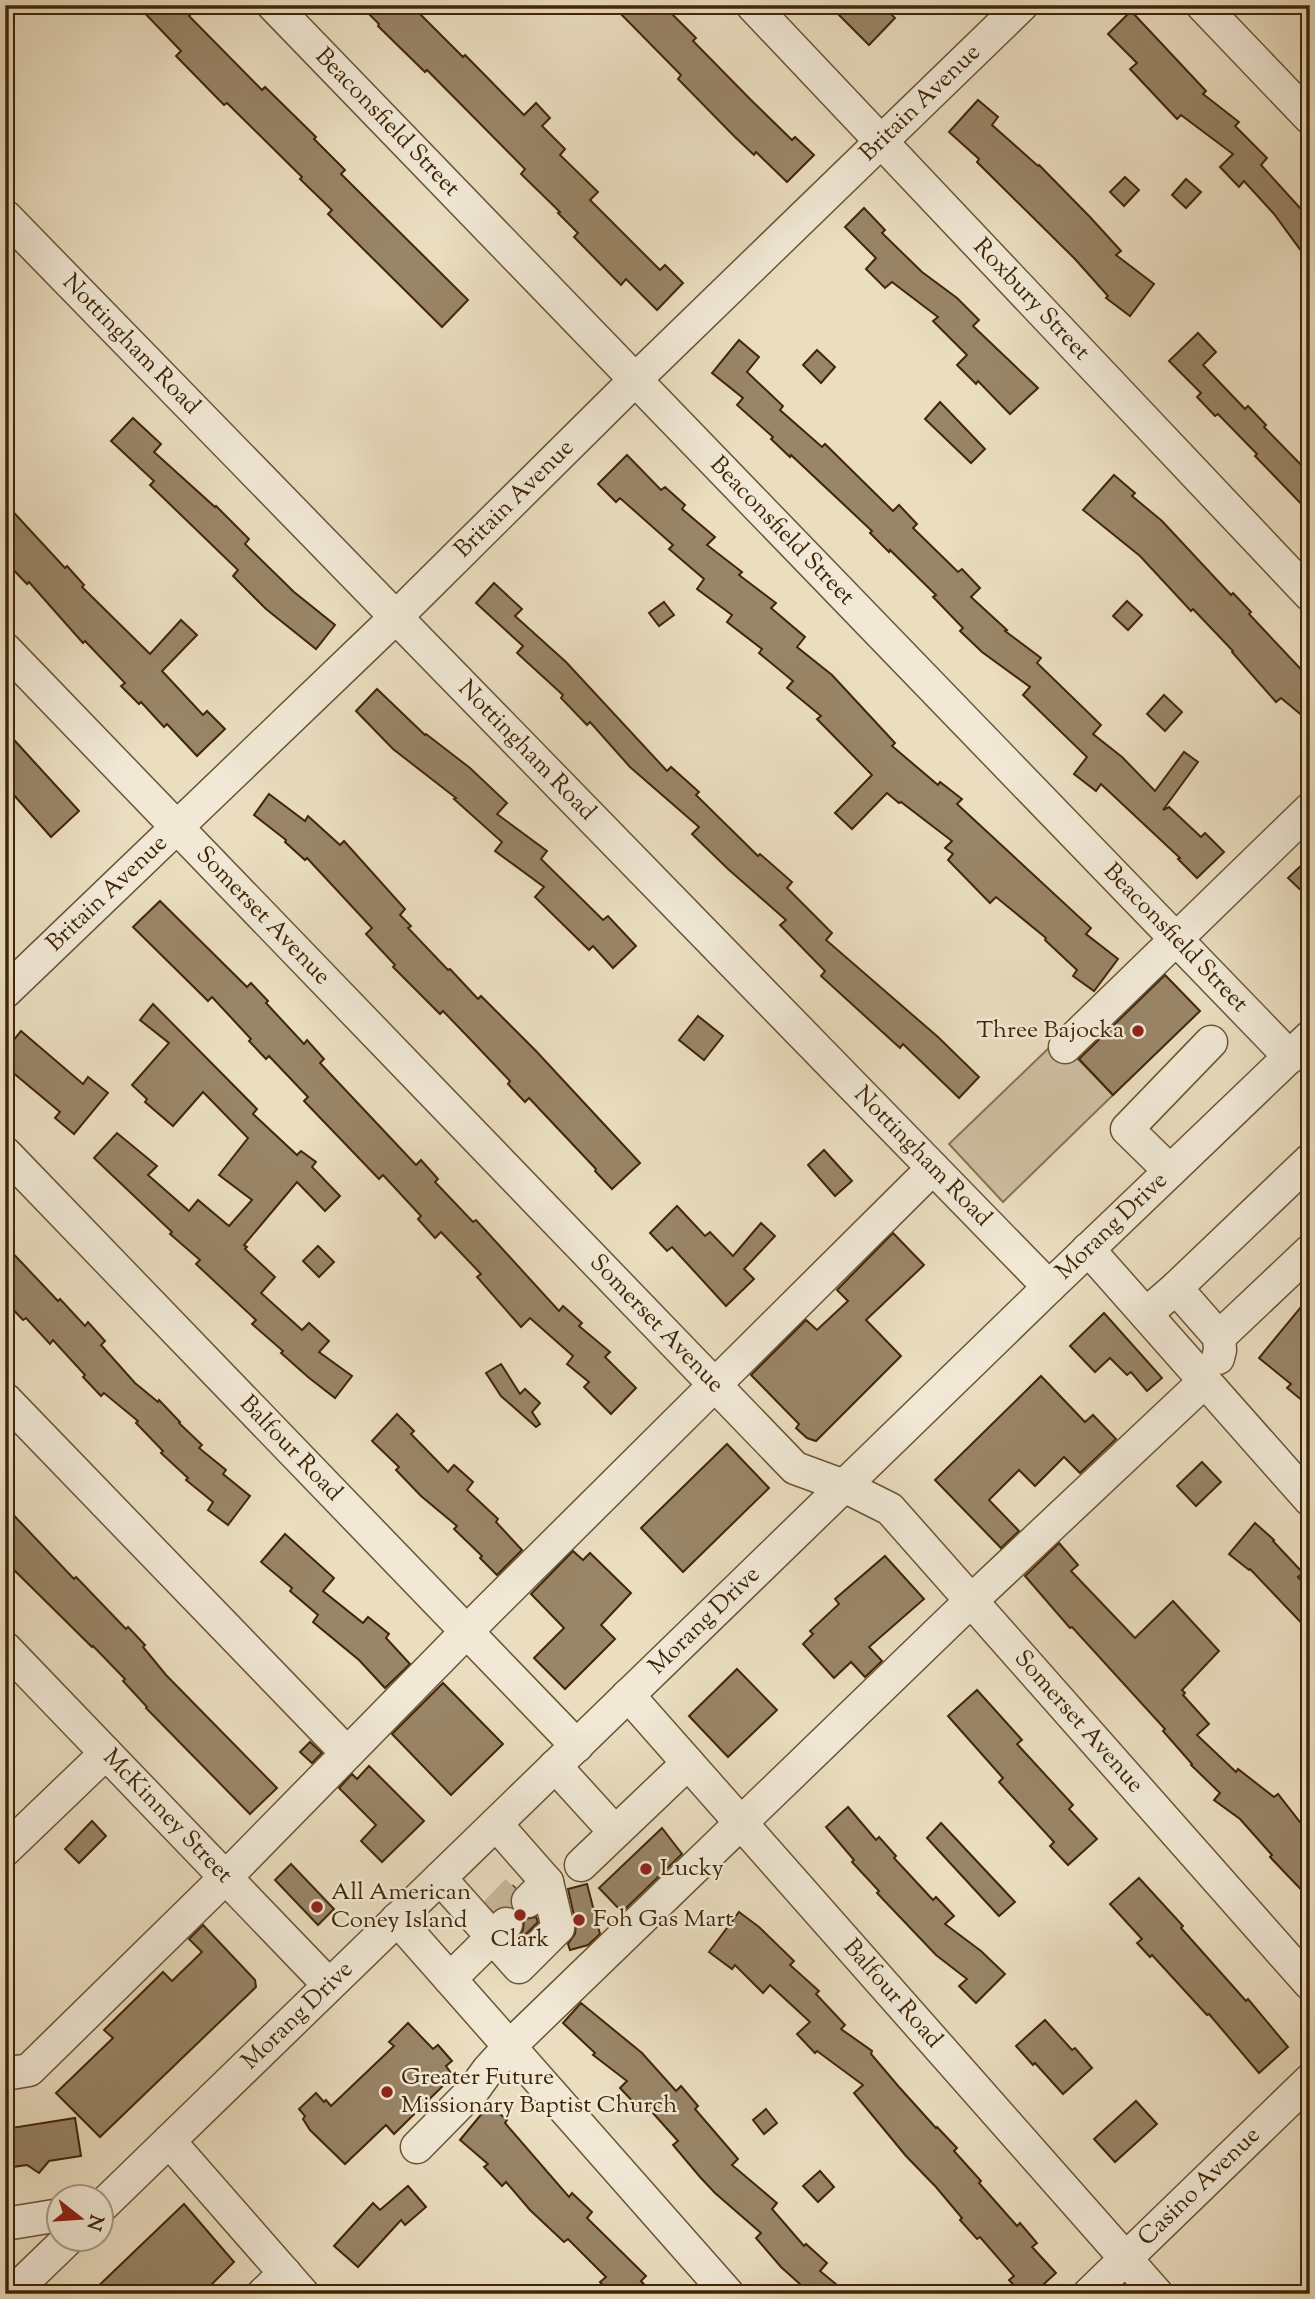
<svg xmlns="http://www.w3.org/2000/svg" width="1315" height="2299" font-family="'Sorts Mill Goudy',serif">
<rect width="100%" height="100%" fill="#eaddc0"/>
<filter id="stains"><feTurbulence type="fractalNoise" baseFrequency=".00286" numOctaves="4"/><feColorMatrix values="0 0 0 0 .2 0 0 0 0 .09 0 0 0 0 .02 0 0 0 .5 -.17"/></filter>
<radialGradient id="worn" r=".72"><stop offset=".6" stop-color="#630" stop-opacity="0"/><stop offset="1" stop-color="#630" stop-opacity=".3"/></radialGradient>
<path fill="#cdbea0" stroke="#877253" stroke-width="2" d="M1054,1043L1071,1052L1113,1095L1003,1202L949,1144Z"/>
<g fill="#998567" stroke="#412606" stroke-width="2">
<path d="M137,5H199L189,16L262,90L265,87L316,137L314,139L345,170L341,174L468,300L442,327L328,214L332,210L300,179L302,177L227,103L224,105L176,56L181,51Z"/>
<path d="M360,5H411L463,57L465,55L524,115L536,103L550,118L542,126L565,149L560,155L598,192L590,200L660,270L665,265L683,283L657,310L626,279L621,285L574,237L578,233L558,213L560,212L521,174L525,169L427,70L425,72L378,26L379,24Z"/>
<path d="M612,5H663L696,38L693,41L751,100L792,140L795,137L814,155L787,182L756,152L754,155L735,137L678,79L681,75Z"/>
<path d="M829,5H882L895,18L869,45Z"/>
<path d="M1131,11L1206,91L1203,94L1239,122L1235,126L1267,158L1261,165L1310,219V263L1274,214L1244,181L1239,187L1220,167L1233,154L1181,115L1177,119L1130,69L1137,63L1108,34Z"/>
<path d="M978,100L998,117L992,125L1038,166L1039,165L1090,217L1121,251L1116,255L1154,284L1130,316L1106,298L1108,296L1075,259L977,162L979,159L949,132Z"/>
<path d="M1125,177L1139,190L1124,206L1110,192Z"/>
<path d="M1186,179L1201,192L1186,208L1172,195Z"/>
<path d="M864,208L885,230L882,233L922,272L957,298L979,320L973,326L1038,388L1010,414L978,381L976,384L957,365L967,355L933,321L938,317L892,282L885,288L866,269L876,258L845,227Z"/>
<path d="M1198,333L1216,352L1203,365L1245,409L1248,406L1266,425L1264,427L1310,474V513L1255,456L1257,454L1218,414L1215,416L1197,397L1201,393L1169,361Z"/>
<path d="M739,340L759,357L747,372L783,406L780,410L822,447L825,444L893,511L899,505L917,524L913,528L958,572L962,569L980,588L971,597L1007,630L1005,631L1041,658L1037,663L1101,725L1093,734L1122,757L1155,791L1184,752L1198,762L1163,810L1169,807L1201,837L1205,833L1224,852L1197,878L1178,859L1180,858L1101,784L1096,791L1074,774L1087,757L1023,695L1030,687L982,652L960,631L963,628L933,597L936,595L890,550L889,552L870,533L872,531L791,455L790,457L771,439L773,437L737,405L743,398L712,373Z"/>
<path d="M817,350L835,367L821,383L803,365Z"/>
<path d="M940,402L985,449L971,463L925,419Z"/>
<path d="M133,418L161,444L154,452L215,507L216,506L249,539L245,544L294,592L335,625L316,649L266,609L233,576L238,570L150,485L154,481L111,441Z"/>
<path d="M627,455L661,490L665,487L685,505L682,509L715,537L707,545L742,572L739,575L776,603L771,608L805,637L797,647L832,675L895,743L892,746L938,785L940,782L962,799L957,804L1091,928L1086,934L1118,959L1094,991L1073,976L1077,970L1045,940L1046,938L996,897L990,903L948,860L953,854L945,848L952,841L901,802L899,803L887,793L852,829L835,813L872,775L817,719L821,716L787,688L793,681L759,653L762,649L727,622L732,615L697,589L704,579L669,549L673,545L620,498L616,502L598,484Z"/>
<path d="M1114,475L1135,493L1132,496L1162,521L1231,595L1233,593L1251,612L1249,614L1310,679V722L1281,698L1276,702L1232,652L1233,651L1193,609L1191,611L1140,556L1083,510Z"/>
<path d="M5,503L65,568L67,566L84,585L82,587L150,654L181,620L197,635L162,671L203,715L207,711L225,729L197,756L167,724L164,727L141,702L139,704L121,686L125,683L85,641L83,643L29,582L27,584L5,561Z"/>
<path d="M494,583L522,609L515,616L566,662L667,771L671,767L699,792L696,795L758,856L760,854L792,882L787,888L832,933L826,940L938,1037L979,1077L959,1098L903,1044L900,1048L821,976L825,971L780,925L786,920L728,869L692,834L699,827L630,767L590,722L587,725L561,698L563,695L517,653L523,646L476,603Z"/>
<path d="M1127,601L1142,615L1128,630L1113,616Z"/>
<path d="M664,602L674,615L659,626L649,613Z"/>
<path d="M377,689L425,735L426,734L470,768L507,803L497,814L547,851L541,859L603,920L608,916L636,946L613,968L593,946L589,950L535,897L544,887L495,851L502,842L454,799L456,798L393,749L356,711Z"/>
<path d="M1164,695L1182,712L1165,731L1147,714Z"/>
<path d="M5,730L79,811L51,837L5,785Z"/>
<path d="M269,794L305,821L308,816L340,845L344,841L405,909L400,915L411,926L408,928L448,970L450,969L478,999L481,996L536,1051L640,1163L612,1189L595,1171L596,1169L529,1098L525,1102L508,1084L510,1081L471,1040L443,1011L440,1014L393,967L395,965L366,934L372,928L307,858L305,860L285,842L286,840L254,815Z"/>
<path d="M1310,857V899L1288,878Z"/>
<path d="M160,901L247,987L251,983L268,1001L266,1003L304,1044L307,1040L324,1059L320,1063L416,1165L421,1160L438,1179L435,1182L473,1222L476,1220L559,1311L563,1306L582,1323L579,1326L610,1352L605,1357L636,1388L611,1414L584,1387L589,1382L567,1364L573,1356L530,1318L521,1327L477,1277L481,1274L441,1232L435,1238L418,1219L421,1216L383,1175L379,1179L304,1101L308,1097L269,1056L266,1059L249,1041L251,1039L212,997L208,1001L133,927Z"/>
<path d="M1165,975L1200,1011L1113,1095L1079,1059Z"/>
<path d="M153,1004L257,1109L253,1114L297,1155L301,1151L316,1162L312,1167L340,1196L325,1211L297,1182L244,1245L247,1247L245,1249L275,1277L261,1293L302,1330L309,1323L329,1341L319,1352L352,1376L335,1398L308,1377L281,1353L283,1351L252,1324L256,1320L196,1264L200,1260L170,1234L172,1232L94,1158L117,1133L157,1166L148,1175L189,1211L198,1200L229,1226L252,1200L219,1175L248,1138L203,1092L173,1126L145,1102L147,1099L132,1085L169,1043L140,1020Z"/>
<path d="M698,1016L723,1036L704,1060L679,1040Z"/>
<path d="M21,1031L83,1084L88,1077L108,1093L74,1134L55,1118L60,1112L5,1066V1051Z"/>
<path d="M824,1150L852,1181L835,1196L808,1165Z"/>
<path d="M677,1206L705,1236L710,1232L733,1256L761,1223L775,1236L744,1269L754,1279L726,1306L672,1247L667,1251L650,1233Z"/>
<path d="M893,1233L924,1265L866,1320L901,1356L816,1441L807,1438L796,1428L799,1424L751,1375L806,1320L817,1330L848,1301L837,1290Z"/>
<path d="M5,1245L58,1301L60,1299L85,1326L88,1322L105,1341L101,1345L135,1383L158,1402L159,1400L180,1422L179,1423L202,1445L199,1448L226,1470L223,1474L250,1496L228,1525L208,1510L213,1502L186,1480L188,1478L161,1453L163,1451L136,1423L138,1421L104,1393L101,1396L83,1377L85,1375L53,1340L50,1344L26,1318L23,1320L5,1301Z"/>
<path d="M318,1246L334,1262L319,1277L303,1261Z"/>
<path d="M1310,1296V1407L1287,1388L1291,1384L1259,1358Z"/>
<path d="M1104,1313L1162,1378L1147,1391L1131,1372L1127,1375L1110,1358L1095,1372L1070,1346Z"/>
<path d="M501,1364L520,1394L525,1389L540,1403L532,1412L540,1424L536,1427L501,1396L486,1373Z"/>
<path d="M1041,1376L1085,1422L1093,1415L1116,1439L1080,1473L1064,1457L1035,1486L1019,1470L989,1500L1019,1531L1001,1548L935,1480Z"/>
<path d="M397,1414L414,1431L411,1434L448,1472L454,1465L473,1482L467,1490L498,1519L496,1522L522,1550L497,1575L480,1558L482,1556L454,1529L457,1526L421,1496L396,1470L399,1467L372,1441Z"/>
<path d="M727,1444L769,1488L683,1572L641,1528Z"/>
<path d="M1202,1462L1221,1482L1196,1506L1177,1486Z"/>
<path d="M5,1506L74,1579L76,1577L126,1629L128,1627L145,1645L143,1647L166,1675L277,1788L250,1814L146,1708L147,1707L123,1681L125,1679L93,1646L92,1647L5,1561Z"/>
<path d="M1255,1523L1274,1540L1273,1541L1303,1573L1298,1577L1310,1590V1632L1250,1569L1249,1570L1229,1554Z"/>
<path d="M285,1534L334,1578L323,1591L363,1623L368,1617L389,1634L386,1638L410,1664L385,1688L359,1660L313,1622L318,1615L290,1591L292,1588L261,1562Z"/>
<path d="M1059,1543L1078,1565L1071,1571L1135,1638L1173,1601L1219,1651L1182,1690L1185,1693L1183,1695L1209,1724L1197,1735L1236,1772L1238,1769L1274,1797L1278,1794L1310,1835V1899L1270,1857L1272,1855L1240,1819L1214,1800L1220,1793L1191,1765L1192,1764L1163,1731L1165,1729L1072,1627L1070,1628L1025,1576Z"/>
<path d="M573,1551L583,1560L590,1553L631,1593L601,1625L615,1639L565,1689L534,1658L564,1628L531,1594Z"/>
<path d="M885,1556L924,1599L869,1647L882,1661L865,1677L851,1662L834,1678L803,1644L813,1634L810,1631L839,1604L835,1599Z"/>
<path d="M737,1669L777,1710L728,1757L689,1716Z"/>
<path d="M443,1683L503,1744L451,1795L392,1734Z"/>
<path d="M977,1690L1022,1740L1017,1744L1073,1805L1069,1809L1097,1839L1068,1865L1050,1846L1054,1842L999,1782L1003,1778L948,1716Z"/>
<path d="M310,1742L322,1753L312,1763L300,1752Z"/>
<path d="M369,1766L424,1821L382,1862L361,1841L376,1825L339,1788L352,1774L357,1779Z"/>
<path d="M848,1807L876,1840L879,1837L896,1856L894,1858L933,1900L936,1897L954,1916L945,1924L981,1951L1005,1974L976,2003L959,1986L967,1979L936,1955L877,1893L879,1891L852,1862L854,1860L826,1827Z"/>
<path d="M92,1821L106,1836L79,1863L65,1849Z"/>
<path d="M941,1823L1015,1902L999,1916L927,1838Z"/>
<path d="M662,1828L682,1854L622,1912L599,1888Z"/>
<path d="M291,1864L334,1909L318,1925L275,1880Z"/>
<path d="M1139,1878L1183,1926L1181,1928L1246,2001L1248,1999L1288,2047L1259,2073L1209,2014L1207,2015L1152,1955L1150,1957L1137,1943L1142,1939L1110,1904Z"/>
<path d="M587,1884L600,1934L588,1945L570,1950L568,1944L575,1934L576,1924L568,1889Z"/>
<path d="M513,1886L515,1888L510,1897V1906H502L494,1911L491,1908Z"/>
<path d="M739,1912L759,1927L794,1961L790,1965L819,1991L816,1994L845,2025L841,2029L872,2051L871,2054L899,2087L936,2128L937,2127L957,2148L954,2151L981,2181L979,2183L1017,2226L1020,2223L1037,2243L1032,2247L1056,2273L1033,2294H1022L1009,2280L1014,2276L980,2237L977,2239L960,2220L962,2218L936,2187L906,2156L854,2093L863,2085L817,2051L815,2053L797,2034L810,2022L770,1985L763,1993L735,1965L732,1969L709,1952Z"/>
<path d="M536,1917L538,1922L520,1940L518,1938L523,1930L524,1919Z"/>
<path d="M203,1925L255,1980L256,1987L100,2137L56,2093L113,2038L104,2030L163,1972L172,1981L202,1952L189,1939Z"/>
<path d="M581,2003L642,2053L676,2091L681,2086L698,2106L695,2109L738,2159L732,2165L777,2203L772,2209L804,2246L806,2244L827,2263L820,2271L848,2294H811L781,2267L756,2238L761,2233L715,2193L700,2177L673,2145L678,2141L643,2102L638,2107L620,2088L627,2081L593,2055L595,2053L563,2023Z"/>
<path d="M1045,2020L1072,2050L1075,2048L1092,2068L1063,2094L1035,2063L1033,2065L1016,2046Z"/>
<path d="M408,2023L433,2049L438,2045L452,2061L446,2066L453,2076L394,2134L386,2125L345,2164L310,2130L303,2119L305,2116L299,2109L316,2093L324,2102L326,2100L331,2106L394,2046L389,2042Z"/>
<path d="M1136,2101L1157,2124L1115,2162L1094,2139Z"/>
<path d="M489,2105L507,2120L505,2123L569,2197L572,2193L592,2212L587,2218L646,2276L641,2281L653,2294H611L600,2282L606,2277L568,2239L564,2242L530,2210L506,2182L502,2186L484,2167L488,2164L460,2140Z"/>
<path d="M766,2109L777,2123L764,2134L753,2120Z"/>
<path d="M75,2118L81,2156L49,2161L39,2173L27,2165L5,2168V2129Z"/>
<path d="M820,2171L834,2187L818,2202L803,2186Z"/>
<path d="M408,2186L426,2207L405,2225L401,2220L358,2267L334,2246L373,2203L380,2210Z"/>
<path d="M184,2204L234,2262L202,2294H90Z"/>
</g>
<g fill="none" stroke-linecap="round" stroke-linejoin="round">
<path stroke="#c8b89b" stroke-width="32" stroke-dasharray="32 16" stroke-linecap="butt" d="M495,1913L517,1890"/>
<defs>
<g id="minor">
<path id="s1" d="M273,5L1290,1057"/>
<path id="s2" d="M752,5L1310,595"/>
<path d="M1202,5L1310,118"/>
<path id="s3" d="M5,216L1049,1287"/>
<path id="s4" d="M5,649L795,1468L844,1486L890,1509L1310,1984"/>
<path id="s5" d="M5,992L396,617L636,379L1022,5"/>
<path d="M1065,1047L1310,809"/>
<path id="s6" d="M5,1153L577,1746"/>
<path d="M1170,1171L1127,1129L1211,1042"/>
<path d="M1088,1249L1310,1500"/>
<path d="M1176,1288L1219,1337L1220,1350L1218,1358"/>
<path d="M1146,1314L1176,1288L1310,1160"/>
<path d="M1219,1337L1310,1251"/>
<path d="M5,1399L347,1753"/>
<path id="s7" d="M5,1648L329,1985"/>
<path id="s8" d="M628,1695L1157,2294"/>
<path d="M555,1766L615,1832"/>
<path d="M496,1824L547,1882L528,1901"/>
<path d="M5,1850L106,1753"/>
<path d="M581,1865L688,1763"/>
<path d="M440,1878L519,1967L558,1928L547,1882"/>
<path d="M397,1919L728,2294"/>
<path d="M450,1979L506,1924"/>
<path d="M5,2074L29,2070L226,1877L484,1614L933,1168"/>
<path d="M169,2141L303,2294"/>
<path d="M417,2147L475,2088L488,2070L510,2046L953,1618L1205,1381"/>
<path id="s9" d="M102,2206L1049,1287L1310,1037"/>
<path d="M5,2224L60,2215"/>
<path d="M11,2294L67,2240"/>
<path d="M263,2294L285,2273"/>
<path id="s10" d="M1089,2294L1310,2080"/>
</g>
</defs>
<use href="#minor" stroke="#6b5434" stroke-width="35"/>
<use href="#minor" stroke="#f1e9d6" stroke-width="32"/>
</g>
<g fill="#8f2418" stroke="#f1e9d6" stroke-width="2.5">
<circle cx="1138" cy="1031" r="7"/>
<circle cx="646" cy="1869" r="7"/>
<circle cx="317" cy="1907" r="7"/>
<circle cx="520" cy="1915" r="7"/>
<circle cx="579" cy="1920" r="7"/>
<circle cx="387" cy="2092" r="7"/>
</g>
<g text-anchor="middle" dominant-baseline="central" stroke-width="5" stroke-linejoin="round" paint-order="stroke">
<g font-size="24" fill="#412606" stroke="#f1e9d6">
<text stroke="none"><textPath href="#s5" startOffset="1276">Britain Avenue</textPath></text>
<text stroke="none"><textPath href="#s1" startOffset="164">Beaconsfield Street</textPath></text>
<text stroke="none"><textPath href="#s2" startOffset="406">Roxbury Street</textPath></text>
<text stroke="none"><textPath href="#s3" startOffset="180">Nottingham Road</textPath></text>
<text stroke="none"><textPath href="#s5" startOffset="709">Britain Avenue</textPath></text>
<text stroke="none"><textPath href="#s1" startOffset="732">Beaconsfield Street</textPath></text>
<text stroke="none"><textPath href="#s3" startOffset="747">Nottingham Road</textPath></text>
<text stroke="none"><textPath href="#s5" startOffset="142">Britain Avenue</textPath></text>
<text stroke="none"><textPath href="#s4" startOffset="371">Somerset Avenue</textPath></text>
<text stroke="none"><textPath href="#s1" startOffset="1298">Beaconsfield Street</textPath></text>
<text stroke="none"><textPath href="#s3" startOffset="1314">Nottingham Road</textPath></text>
<text stroke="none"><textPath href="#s9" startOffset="1407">Morang Drive</textPath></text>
<text stroke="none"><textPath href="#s4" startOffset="938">Somerset Avenue</textPath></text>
<text stroke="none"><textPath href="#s6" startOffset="411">Balfour Road</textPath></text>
<text stroke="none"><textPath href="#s9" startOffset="840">Morang Drive</textPath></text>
<text stroke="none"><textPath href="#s4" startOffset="1526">Somerset Avenue</textPath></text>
<text stroke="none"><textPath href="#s7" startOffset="234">McKinney Street</textPath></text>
<text stroke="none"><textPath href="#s8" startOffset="399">Balfour Road</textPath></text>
<text stroke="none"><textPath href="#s9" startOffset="273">Morang Drive</textPath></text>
<text stroke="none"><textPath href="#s10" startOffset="154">Casino Avenue</textPath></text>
</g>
<g font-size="24" fill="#412606" stroke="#f1e9d6" text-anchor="start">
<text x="1124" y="1031" text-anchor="end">Three Bajocka</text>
<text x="660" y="1869">Lucky</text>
<text x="331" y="1893">All American<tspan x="331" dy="28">Coney Island</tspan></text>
<text x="593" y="1920">Foh Gas Mart</text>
<text x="520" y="1940" text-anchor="middle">Clark</text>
<text x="401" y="2078">Greater Future<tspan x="401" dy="28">Missionary Baptist Church</tspan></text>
</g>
</g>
<rect width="1315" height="2299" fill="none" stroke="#eaddc0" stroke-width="28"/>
<rect x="7" y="7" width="1301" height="2285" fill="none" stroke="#412606" stroke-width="3.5"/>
<rect x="14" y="14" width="1287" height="2271" fill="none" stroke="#412606" stroke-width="2"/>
<g transform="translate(80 2218) rotate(107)"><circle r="33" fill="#f1e9d6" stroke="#ab9b83" stroke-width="2"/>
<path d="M0-5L12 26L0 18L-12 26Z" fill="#8f2418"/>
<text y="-10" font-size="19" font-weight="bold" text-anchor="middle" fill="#412606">N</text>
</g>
<rect width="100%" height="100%" filter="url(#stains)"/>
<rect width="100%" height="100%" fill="url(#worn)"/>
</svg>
